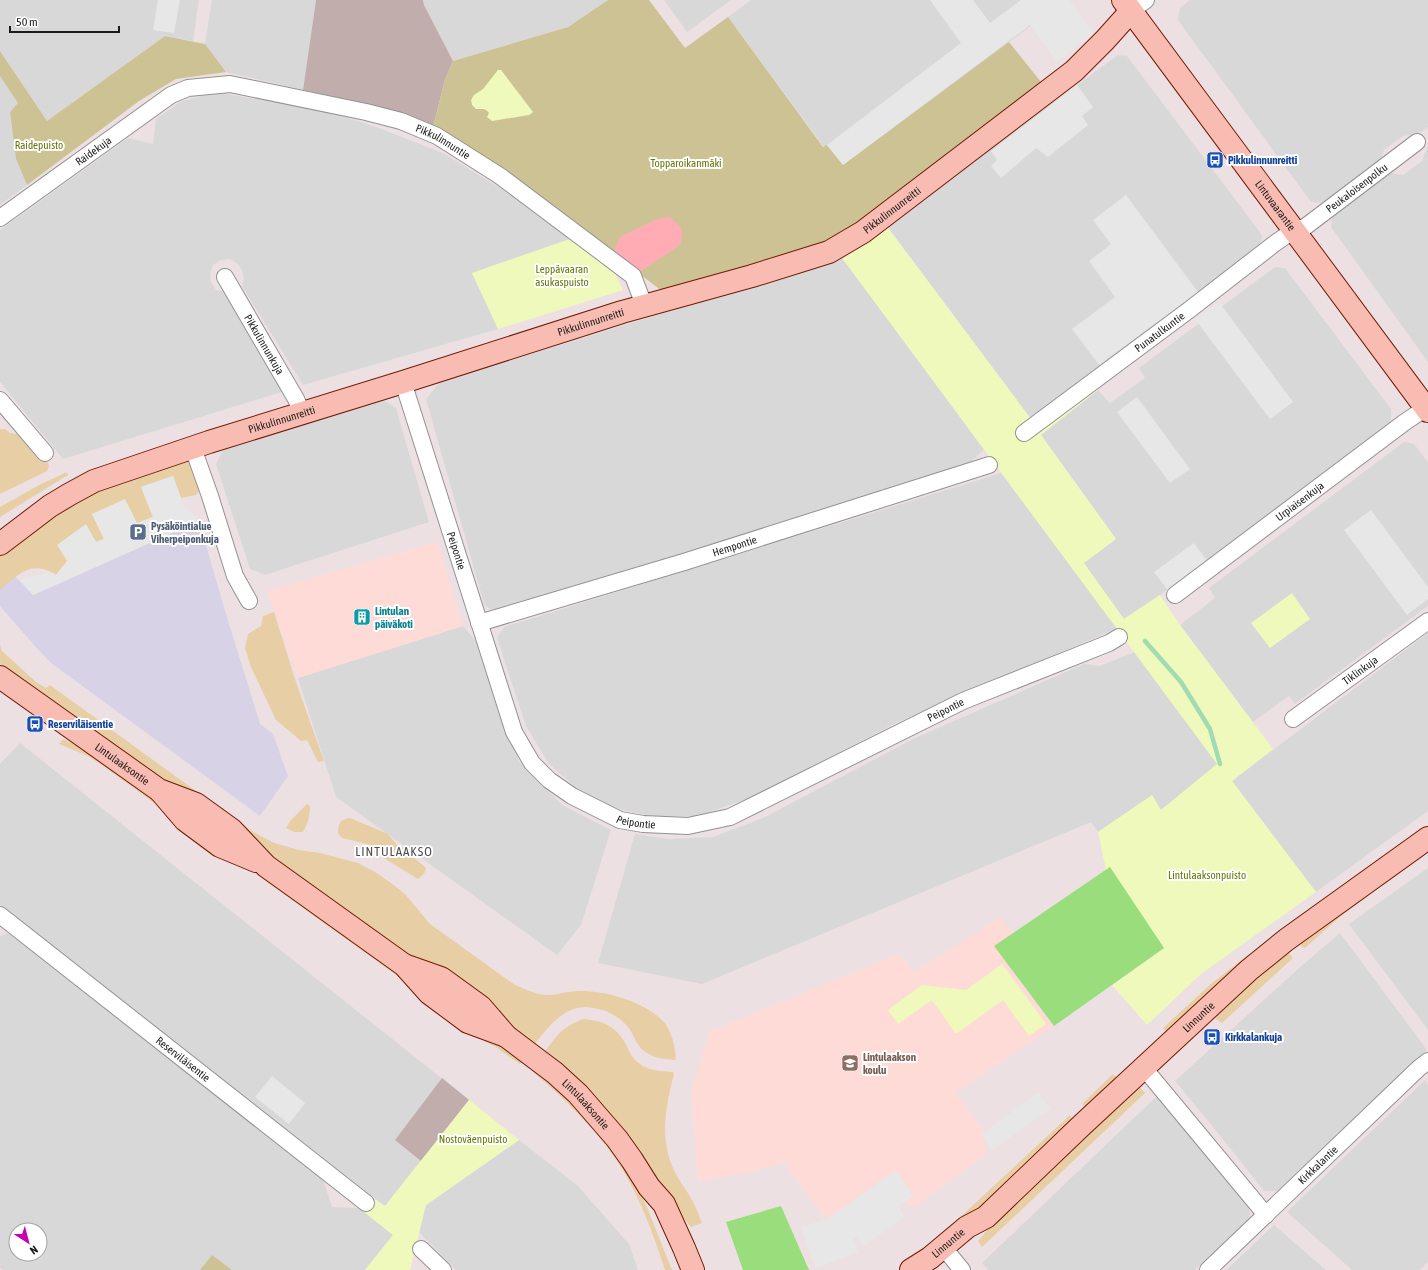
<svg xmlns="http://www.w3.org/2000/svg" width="1428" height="1270" font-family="'Asap Condensed',sans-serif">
<rect width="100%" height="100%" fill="#ede0e3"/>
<g fill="#d9d8d9" fill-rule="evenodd">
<path d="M0,0H199L193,41L165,36L47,121L0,51Z"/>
<path d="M212,0H316L303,90L226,72L205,44Z"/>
<path d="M423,0H608L568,27L453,61L424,5Z"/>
<path d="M664,0H731L687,32Z"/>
<path d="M751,0H1066L843,165L824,147L728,17Z"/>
<path d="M1190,0H1428V127L1418,134L1403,136L1384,150L1380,161L1322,203L1311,202L1178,20L1180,8Z"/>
<path d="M1118,55L1127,56L1262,235L1260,249L1031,419L886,225Z"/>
<path d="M0,76L19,103L10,112L16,159L27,185L0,205Z"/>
<path d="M216,92L336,114L376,127L443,153L502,189L570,239L472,273L498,329L303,385L242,286L244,279L242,270L238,264L230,259L221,260L213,265L210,274L211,282L216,290L223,291L228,295L285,391L63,459L0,382V230L128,138L153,144L156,119L180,102Z"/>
<path d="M1428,145V362L1331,227L1332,216L1391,173L1403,175L1422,161Z"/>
<path d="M842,258L985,449L963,469L499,610L490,609L484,604L426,399L440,382Z"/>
<path d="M1275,267L1285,268L1391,409V422L1160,595L1124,619L1083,563L1116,539L1041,435L1098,390L1110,403L1145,378L1139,368Z"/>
<path d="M380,398L396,408L429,522L265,575L250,569L216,464L224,448Z"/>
<path d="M1404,442L1414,444L1428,462V606L1295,704L1289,696L1253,722L1180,625L1215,598L1209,588Z"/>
<path d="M1001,473L1118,628L898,722L752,797L698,816L655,817L619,809L588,798L549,764L526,726L497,638L504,627Z"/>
<path d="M463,626L475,640L502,719L519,761L562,805L611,830L581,925L557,955L336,797L298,678Z"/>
<path d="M1428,633V811L1316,892L1232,781Z"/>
<path d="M1135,652L1218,764L1161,810L1152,796L1098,832L1091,822L702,984L598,963L635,834L669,839L713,837L765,817L915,738L1084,664L1100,666Z"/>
<path d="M20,743L469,1100L385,1206L0,905V764Z"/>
<path d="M1428,868V1030L1349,924Z"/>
<path d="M8,933L323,1179L332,1207L359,1208L393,1235L365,1270H232L212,1256L200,1270H3L0,1268V936ZM16,1230H40V1254H16Z"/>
<path d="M1340,933L1427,1050L1278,1191H1264L1218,1133L1175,1081L1299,968Z"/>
<path d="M1425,1080L1428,1085V1262L1420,1270H1352L1287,1212Z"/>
<path d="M1159,1094L1249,1207L1250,1218L1195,1270H988L982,1263Z"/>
<path d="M519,1140L577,1185L629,1244L638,1270H456L419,1232L426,1205Z"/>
<path d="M1274,1225L1326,1270H1226Z"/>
</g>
<path fill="#d8d2e6" d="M199,521L226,614L260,724L273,734L288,776L260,816L51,663L33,644L0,606V589L15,576L33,595Z"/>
<g fill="#ffdbd7">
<path d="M437,542L463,626L298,678L267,591Z"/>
<path d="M1000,917L1013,933L994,946L1054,1026L955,1093L985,1132L986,1154L913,1208L906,1200L913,1195L896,1170L827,1219L787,1168L785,1162L751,1172L698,1181L691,1093L709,1032L899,954L914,972Z"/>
</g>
<g fill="#c1aeac">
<path d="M316,0H423L424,5L453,61L445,80L432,131L367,104L303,90Z"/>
<path d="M442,1078L469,1100L421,1161L395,1140Z"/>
</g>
<g fill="#e8cea5">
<path d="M0,429H5L10,433L17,434L47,460L49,466L47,471L0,494Z"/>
<path d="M183,457C193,464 200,479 199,491L196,495L181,498L173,476L141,487L153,517L137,523L92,514L104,539L96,542L85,524L67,561L56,575C31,559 18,575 0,590V556L29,531L64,504Z"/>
<path d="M67,472L68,475L0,517V507L39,485Z"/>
<path d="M274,612L295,679L324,761L318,762L307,740L301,741L276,720L251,667L245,648L248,634L261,626L263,616Z"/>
<path d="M0,645L2,651L36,682L46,688L50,685L171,773L255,833L274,843L299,850L320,853L358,863L375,872L391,883L405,894L430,924L515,985C525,989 537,995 547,995C557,995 567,991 578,991C604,990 643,1001 662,1020C672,1030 675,1046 676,1060C666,1059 656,1059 647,1053C636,1047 635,1035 627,1026C620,1018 609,1011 598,1009C594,1008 590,1007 586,1007C562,1007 547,1029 533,1046L5,669L0,663Z"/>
<path d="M63,739L85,748L492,1039L523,1059L520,1064L494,1046L462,1030L433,1010L403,980L253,872L230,861L182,830L172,822L157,805L99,763L90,757L59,744Z"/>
<path d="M307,804L310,806C310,816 308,823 303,832H294L286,828L291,820Z"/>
<path d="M350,818L388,834L398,846L403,848L426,868L424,874L418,879L374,852L371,845L342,838L338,833C339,823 339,820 350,818Z"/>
<path d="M1366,893L1368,896L1341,916L1306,947L1303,948L1299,942Z"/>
<path d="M1287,950L1292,957V959L1222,1023L1212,1016Z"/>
<path d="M1248,955L1250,958L1167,1033L1163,1028L1212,983Z"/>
<path d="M584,1019C602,1021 614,1025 624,1041C629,1050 631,1058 640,1064C648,1071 663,1071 673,1072L674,1074C666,1105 660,1135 672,1166C677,1178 686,1189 692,1200C696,1207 699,1216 702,1223L691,1227L544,1053C556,1036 563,1026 584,1019Z"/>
<path d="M534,1068L578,1106L627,1169L646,1205L672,1270H665C654,1236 642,1203 624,1172C600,1132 566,1100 532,1071Z"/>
<path d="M1113,1074L1118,1080L1086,1108L1082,1104Z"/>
<path d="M1139,1086L1145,1093L982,1247L978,1241L1000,1215Z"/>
<path d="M1070,1115L1072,1121L962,1225L957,1220Z"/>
</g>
<g fill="#cdc294">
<path d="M608,0H649L685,48L728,17L823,147L827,145L843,165L1009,42L1041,82L866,218L821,243L662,291L514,178L432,131L445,80L453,61L568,27Z"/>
<path d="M165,36L205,44L226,72L176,79L139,101L27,185L16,159L10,112L18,103L0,76V51L47,121Z"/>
<path d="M212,1255L232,1270H200Z"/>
</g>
<path fill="#ffacb5" d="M669,217C681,225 686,232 679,246L633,276L611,258L620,237L657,219Z"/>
<g fill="#eef9bb">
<path d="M498,70H501L533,112L529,115L492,121L487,117L489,113C486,108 482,109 476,109L472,105L471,100L474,95L483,89Z"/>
<path d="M886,225L1031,419L1087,377L1098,390L1041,435L1116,539L1084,563L1124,619L1160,595L1180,625L1273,749L1232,781L1316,892L1201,974L1147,1025L1112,985L1164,948L1109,867L1106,870L1098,832L1152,795L1161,810L1217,764L842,258Z"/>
<path d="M570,239L615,274L623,290L498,329L472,273Z"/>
<path d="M1292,593L1310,619L1270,648L1251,623Z"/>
<path d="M1002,964L1046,1024L1029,1036L1003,1000L956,1034L932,1000L898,1024L888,1010L922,985L966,990Z"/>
<path d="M469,1100L519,1140L426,1205L410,1270H365L393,1235L359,1208L368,1195L385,1206Z"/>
</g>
<g fill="#99dd7d">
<path d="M1110,867L1164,948L1054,1026L994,946Z"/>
<path d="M781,1206L809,1270H743L726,1222Z"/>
</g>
<g fill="#e7e7e7">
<path d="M158,0H180L174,33L153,30Z"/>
<path d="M930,0H973L990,23L1021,0H1069L1094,34L1057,61L1030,25L843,165L827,145L961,43Z"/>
<path d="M1077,85L1093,107L1082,116L1088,125L1048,157L1036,148L1001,178L991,166L997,160L991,151Z"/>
<path d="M1126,195L1198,292L1099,365L1072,329L1115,297L1089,261L1111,244L1093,220Z"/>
<path d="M1219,302L1293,402L1270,419L1195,319Z"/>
<path d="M1137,397L1190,469L1170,483L1117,412Z"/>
<path d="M173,476L183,504L199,521L33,595L20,580L51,572L56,575L67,561L57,545L86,524L96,542L104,539L92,514L125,499L137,523L153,517L141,487Z"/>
<path d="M1371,510L1428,587V599L1407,615L1344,530Z"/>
<path d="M1194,543L1208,562L1169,592L1154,572Z"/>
<path d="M272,1076L305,1103L289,1124L255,1097Z"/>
<path d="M1038,1093L1050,1109L992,1150L981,1134Z"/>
<path d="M896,1170L913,1196L898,1206L904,1217L864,1246L857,1236L853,1239L858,1252L815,1268L801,1227L827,1219Z"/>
</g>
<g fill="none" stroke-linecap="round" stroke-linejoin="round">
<path stroke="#a0dbb3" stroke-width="4.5" d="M1145,641L1181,682L1210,729L1220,764"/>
<defs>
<g id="street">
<path d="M1131,11L1146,0"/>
<path id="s1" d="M0,218L171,95L188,88L230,84L366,112L401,121L437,136L500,176L633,276L644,305"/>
<path id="s2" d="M225,277L296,399L302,413"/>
<path id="s3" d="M403,382L514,732L532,763L549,780L572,796L620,820L643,824L688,826L730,817L963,701L1109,643L1119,637"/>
<path d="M0,400L45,453"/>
<path id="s4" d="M1024,433L1189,310L1274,244L1294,230L1305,227L1417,142"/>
<path d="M193,448L210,496L235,576L249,601"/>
<path id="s5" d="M1175,595L1405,422L1426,408"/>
<path id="s6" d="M479,623L684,562L989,465"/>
<path id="s7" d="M1293,719L1428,621"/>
<path id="s8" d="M0,915L366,1203"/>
<path d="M1144,1068L1266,1215"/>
<path d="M944,1248L962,1270"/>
<path d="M421,1249L443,1270"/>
<path id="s9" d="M1208,1270L1419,1068L1428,1061"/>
</g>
<g id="secondary">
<path id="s10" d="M1123,0L1428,411"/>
<path id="s11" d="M0,544L50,506L70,494L94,481L209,442L403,382L622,312L752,276L829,252L863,232L1074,71L1105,40L1131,11"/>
<path id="s12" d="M0,677L159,790L196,804L232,830L266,866L404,965L429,993L468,1022L506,1036"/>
<path d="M161,792L185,820L220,846L256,861"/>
<path id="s13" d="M407,966L441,978L481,1007L506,1036L555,1073L578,1094L617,1139L632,1160L649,1187L664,1204L684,1248L693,1270"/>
<path id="s14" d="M911,1270L930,1258L967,1227L986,1217L1082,1125L1249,970L1286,940L1428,838"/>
</g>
</defs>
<use href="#street" stroke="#929292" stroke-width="18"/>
<use href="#secondary" stroke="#701a04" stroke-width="24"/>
<use href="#street" stroke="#fff" stroke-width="16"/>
<use href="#secondary" stroke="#f9bcb2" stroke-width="22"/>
</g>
<defs>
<symbol id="bus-square" viewBox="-11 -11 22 22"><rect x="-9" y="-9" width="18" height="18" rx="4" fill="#1a4fb4" stroke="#fff"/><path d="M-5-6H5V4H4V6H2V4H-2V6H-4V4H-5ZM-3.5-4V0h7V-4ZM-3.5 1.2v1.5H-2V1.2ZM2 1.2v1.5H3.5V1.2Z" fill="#fff"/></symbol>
<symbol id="parking-square" viewBox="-11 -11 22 22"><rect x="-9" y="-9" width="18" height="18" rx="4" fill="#5c6f8a" stroke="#fff"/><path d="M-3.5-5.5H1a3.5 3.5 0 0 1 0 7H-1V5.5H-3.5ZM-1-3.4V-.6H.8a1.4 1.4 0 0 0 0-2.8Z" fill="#fff"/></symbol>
<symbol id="building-square" viewBox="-11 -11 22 22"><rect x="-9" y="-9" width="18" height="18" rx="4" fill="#0f9aa8" stroke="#fff"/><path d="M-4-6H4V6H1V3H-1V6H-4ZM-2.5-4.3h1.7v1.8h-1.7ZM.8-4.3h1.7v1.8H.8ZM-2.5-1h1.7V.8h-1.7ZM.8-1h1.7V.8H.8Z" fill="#fff"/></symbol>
<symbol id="school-square" viewBox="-11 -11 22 22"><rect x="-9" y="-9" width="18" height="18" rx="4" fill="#8d6e63" stroke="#fff"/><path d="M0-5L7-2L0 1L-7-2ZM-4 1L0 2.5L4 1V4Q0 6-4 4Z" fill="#fff"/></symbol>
</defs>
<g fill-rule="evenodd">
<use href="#bus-square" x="1205" y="150" width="20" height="20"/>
<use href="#parking-square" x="128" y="522" width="20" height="20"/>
<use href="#building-square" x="352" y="607" width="20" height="20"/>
<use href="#bus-square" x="25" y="714" width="20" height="20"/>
<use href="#bus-square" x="1202" y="1027" width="20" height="20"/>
<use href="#school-square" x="840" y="1053" width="20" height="20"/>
</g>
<g text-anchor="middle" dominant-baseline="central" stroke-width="4" stroke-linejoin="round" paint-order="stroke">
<g font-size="11" fill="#1b1b1b" stroke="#fff">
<text stroke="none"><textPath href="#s1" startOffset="493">Pikkulinnuntie</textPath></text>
<text stroke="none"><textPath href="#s1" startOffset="115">Raidekuja</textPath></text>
<text stroke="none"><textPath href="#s4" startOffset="414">Peukaloisenpolku</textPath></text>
<text stroke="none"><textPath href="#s10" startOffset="256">Lintuvaarantie</textPath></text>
<text stroke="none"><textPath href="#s11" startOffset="959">Pikkulinnunreitti</textPath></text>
<text stroke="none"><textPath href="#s11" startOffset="635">Pikkulinnunreitti</textPath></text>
<text stroke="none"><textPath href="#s4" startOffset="169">Punatulkuntie</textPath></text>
<text stroke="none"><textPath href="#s2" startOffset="78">Pikkulinnunkuja</textPath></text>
<text stroke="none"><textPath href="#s11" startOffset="311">Pikkulinnunreitti</textPath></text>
<text stroke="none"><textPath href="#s5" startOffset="156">Urpiaisenkuja</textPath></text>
<text stroke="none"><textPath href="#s6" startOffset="267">Hempontie</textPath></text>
<text stroke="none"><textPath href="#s3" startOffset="177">Peipontie</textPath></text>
<text stroke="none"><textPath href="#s7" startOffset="83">Tiklinkuja</textPath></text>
<text stroke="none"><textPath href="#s3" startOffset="861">Peipontie</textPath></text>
<text stroke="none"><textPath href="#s12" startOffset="150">Lintulaaksontie</textPath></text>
<text stroke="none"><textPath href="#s3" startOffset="525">Peipontie</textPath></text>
<text stroke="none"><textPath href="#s14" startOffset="384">Linnuntie</textPath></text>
<text stroke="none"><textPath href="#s8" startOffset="233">Reserviläisentie</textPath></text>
<text stroke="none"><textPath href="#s13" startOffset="229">Lintulaaksontie</textPath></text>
<text stroke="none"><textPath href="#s9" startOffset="152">Kirkkalantie</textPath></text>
<text stroke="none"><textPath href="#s14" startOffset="46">Linnuntie</textPath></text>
</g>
<g font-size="11" fill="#64770b" stroke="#fff">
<text x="39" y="145">Raidepuisto</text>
<text x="686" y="163">Topparoikanmäki</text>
<text x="562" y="269">Leppävaaran<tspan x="562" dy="13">asukaspuisto</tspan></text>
<text x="1207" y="875">Lintulaaksonpuisto</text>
<text x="473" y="1139">Nostoväenpuisto</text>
</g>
<g font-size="11" font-weight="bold" fill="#164399" stroke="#fff" text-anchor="start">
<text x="1228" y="160">Pikkulinnunreitti</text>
<text x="48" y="724">Reserviläisentie</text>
<text x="1225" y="1037">Kirkkalankuja</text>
</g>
<g font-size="11" font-weight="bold" fill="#4e5e75" stroke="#fff" text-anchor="start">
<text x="151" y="526">Pysäköintialue<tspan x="151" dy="13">Viherpeiponkuja</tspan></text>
</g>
<g font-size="11" font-weight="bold" fill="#0d838f" stroke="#fff" text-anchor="start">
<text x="375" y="611">Lintulan<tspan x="375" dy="13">päiväkoti</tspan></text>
</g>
<g font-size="11" font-weight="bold" fill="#785e54" stroke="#fff" text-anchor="start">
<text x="863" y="1057">Lintulaakson<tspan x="863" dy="13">koulu</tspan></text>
</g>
<g font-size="13" letter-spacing="1" fill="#4e4e4e" stroke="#fff">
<text x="394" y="851">LINTULAAKSO</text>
</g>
</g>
<g transform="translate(28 1242) rotate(144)"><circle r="19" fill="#ffffff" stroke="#a4a4a4"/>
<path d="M0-3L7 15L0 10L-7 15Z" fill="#c600b3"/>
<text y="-6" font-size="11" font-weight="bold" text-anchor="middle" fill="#1b1b1b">N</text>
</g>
<path d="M10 26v6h109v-6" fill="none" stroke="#1b1b1b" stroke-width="2"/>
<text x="16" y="26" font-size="12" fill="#1b1b1b" stroke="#ffffff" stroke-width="3" paint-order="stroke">50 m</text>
</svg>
